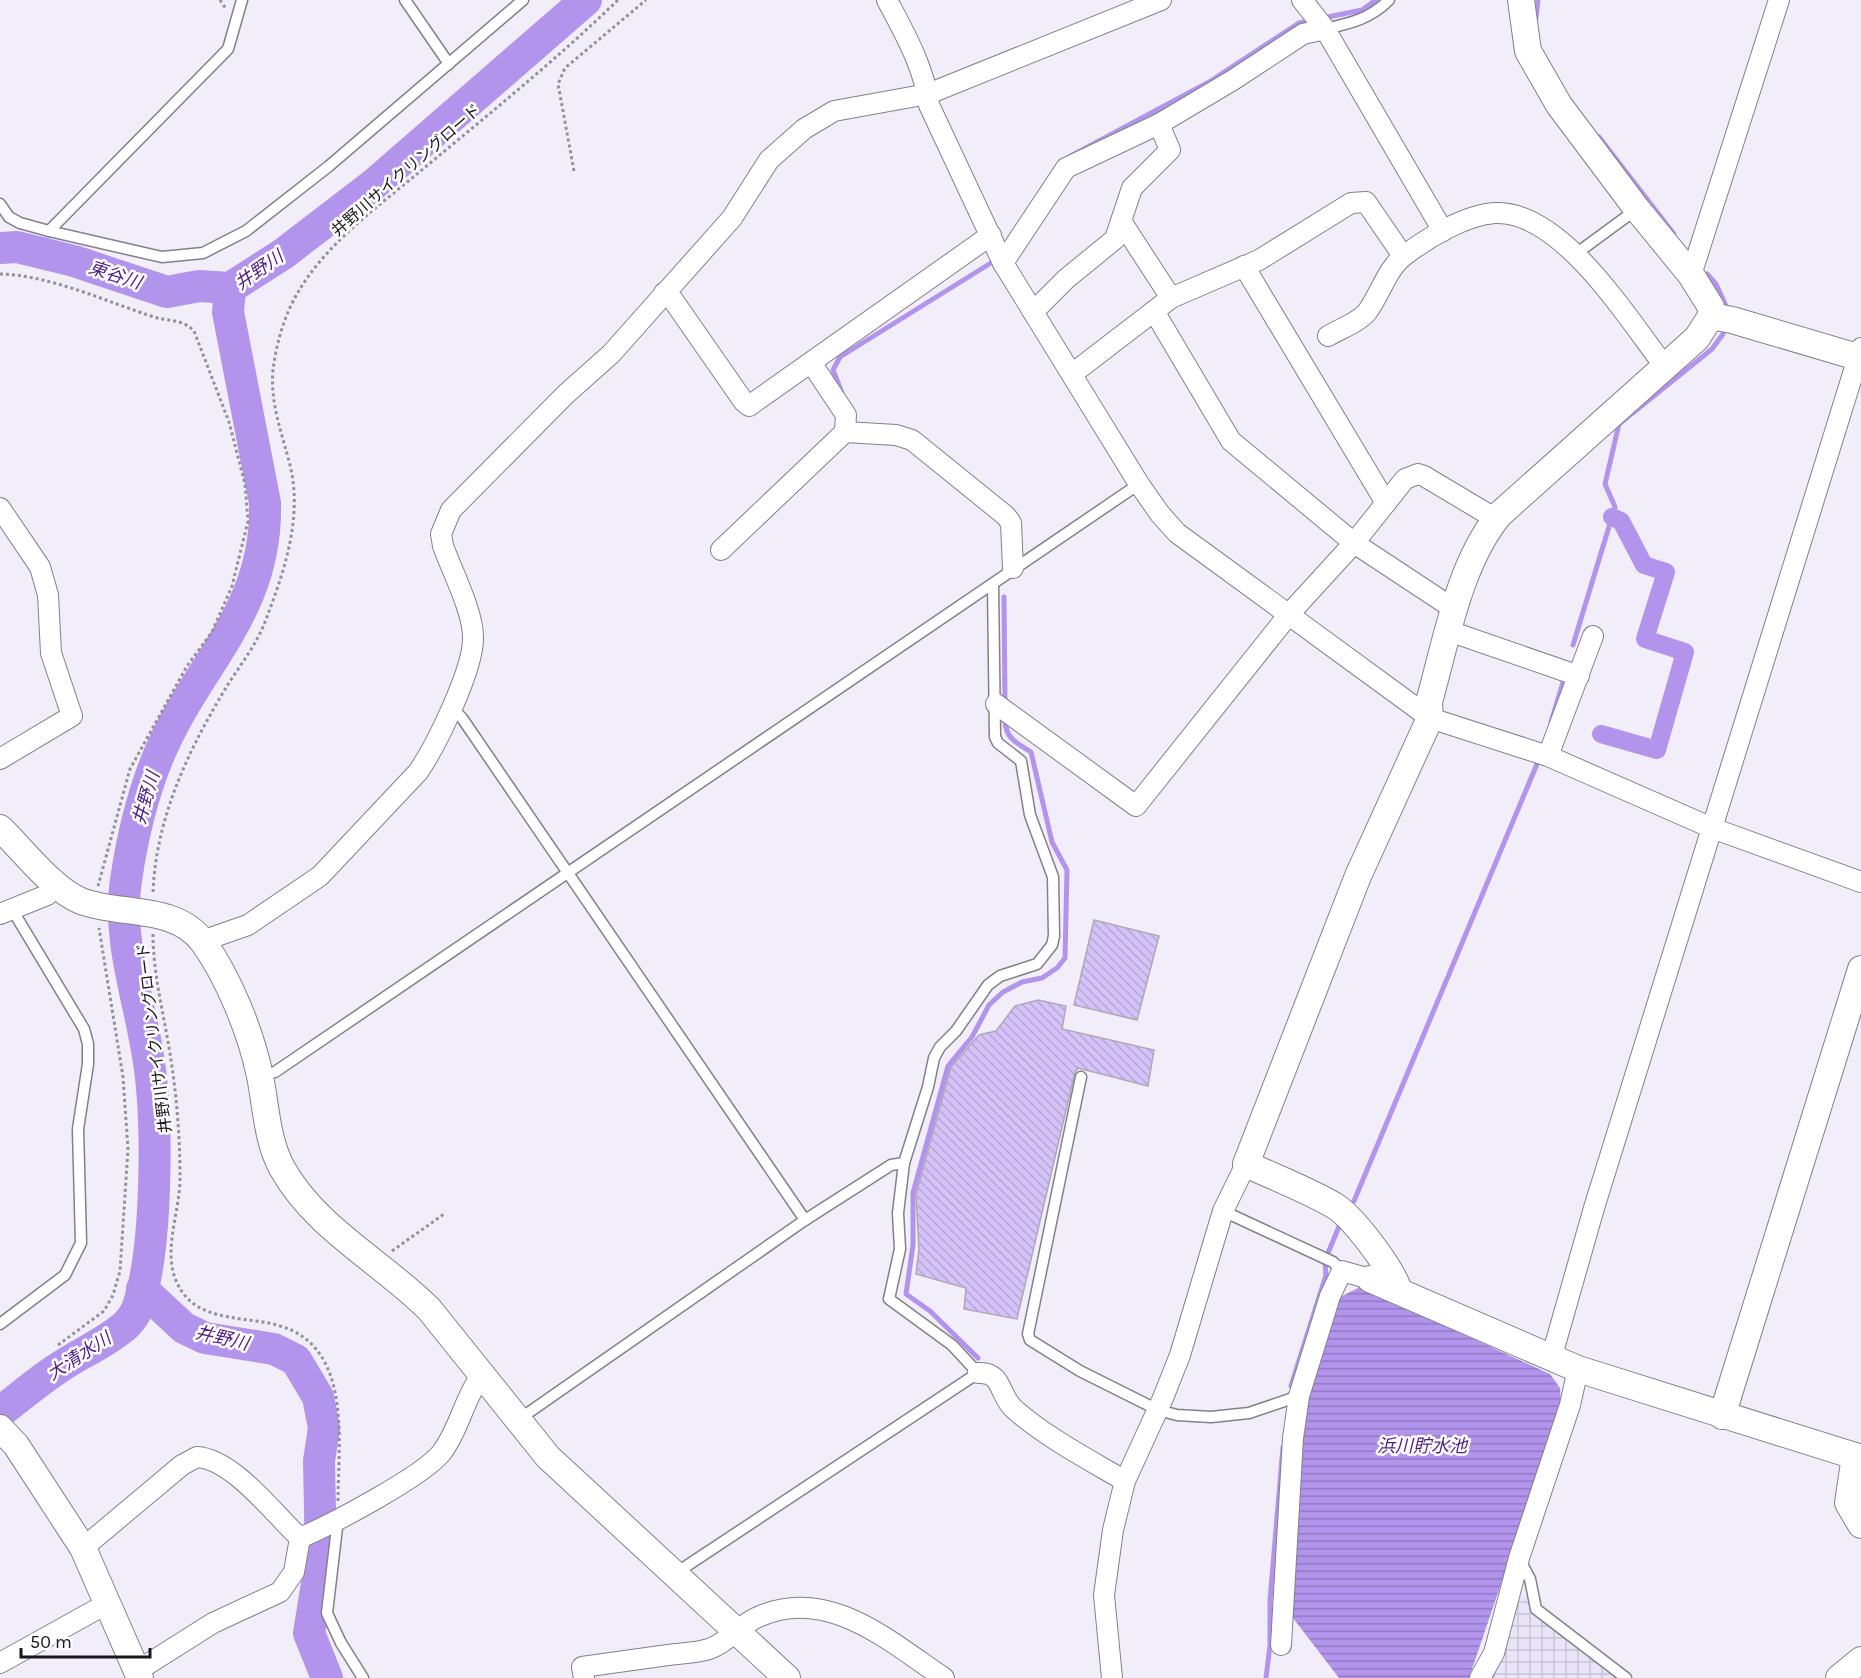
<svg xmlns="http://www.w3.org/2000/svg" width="1861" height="1678" font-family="Karla,'Noto Sans JP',sans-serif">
<defs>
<pattern id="industrial-grid" width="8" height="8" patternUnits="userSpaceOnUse" patternTransform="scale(1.5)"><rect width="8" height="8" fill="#eae4f8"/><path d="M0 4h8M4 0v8" fill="none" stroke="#c8c3d4"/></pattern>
<pattern id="water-rules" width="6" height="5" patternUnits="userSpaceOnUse" patternTransform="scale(1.5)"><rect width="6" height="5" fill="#b394ed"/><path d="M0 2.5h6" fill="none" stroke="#9178bf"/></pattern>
<pattern id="building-back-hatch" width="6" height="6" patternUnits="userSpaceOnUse" patternTransform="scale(1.5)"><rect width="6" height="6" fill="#d4c2f9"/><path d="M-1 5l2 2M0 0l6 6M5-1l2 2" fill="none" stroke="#b5a6d5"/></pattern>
</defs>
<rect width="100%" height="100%" fill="#f1eefa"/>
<path fill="url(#industrial-grid)" d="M1515,1595L1529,1597L1531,1610L1617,1678H1488Z"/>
<path fill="url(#water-rules)" d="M1360,1287L1550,1374L1560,1388L1561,1407L1469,1678H1339L1293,1618V1565L1304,1414L1340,1297Z"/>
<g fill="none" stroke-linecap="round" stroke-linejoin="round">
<g stroke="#b394ed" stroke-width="5">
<path d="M1328,17L1362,10L1376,0"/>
<path d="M1536,18L1538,0"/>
<path d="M1599,137L1674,234"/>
<path d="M1069,157L1209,82L1299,23L1309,21"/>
<path d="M1707,274L1716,284L1726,306"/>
<path d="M842,393L833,370L840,357L994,261"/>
<path d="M1004,597L1005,704"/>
<path d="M1573,645L1615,507L1605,484L1619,424L1712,349L1723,334"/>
<path d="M1551,722L1564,679"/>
<path d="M1354,1201L1537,764"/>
<path d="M1328,1253L1340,1224"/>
<path d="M978,1358L930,1311L906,1294L913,1245V1193L948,1066L972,1037L989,1005L1003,992L1022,982L1042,978L1057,968L1065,958L1067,870L1052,842L1031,752C1017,743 1006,739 1005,721"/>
<path d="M1291,1386L1326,1275L1325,1263"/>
<path d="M1266,1678L1270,1645V1600L1283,1447"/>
</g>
<path stroke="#b394ed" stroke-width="18" d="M1601,734L1657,750L1685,652L1645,639L1666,572L1644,565L1621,521L1612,517"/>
<g stroke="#b394ed" stroke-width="32">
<path d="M0,248L17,247L74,261L167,292L199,286L230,288"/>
<path d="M230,288L283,254L373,185L586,0"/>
<path d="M142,1289L184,1328L205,1338L274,1349L296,1360L318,1397L324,1428L319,1461L321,1559L309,1633L327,1678"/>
<path d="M0,1412C19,1398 37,1382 57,1369C78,1354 106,1343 126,1325C130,1321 135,1314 137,1309C158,1252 158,1116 148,1056C139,998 117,939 126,880C132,839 142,796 158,757C196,664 268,613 265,503L228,312L230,288"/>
</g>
</g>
<g fill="url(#building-back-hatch)" stroke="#aca9b4" stroke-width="1.5">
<path d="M1094,920L1159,936L1137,1020L1074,1005Z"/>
<path d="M1038,1000L1066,1006L1062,1029L1154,1050L1148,1086L1078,1068L1075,1072L1017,1319L964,1309L966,1288L916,1274L919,1249L916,1194L951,1067L979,1035L996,1031L1015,1006Z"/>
</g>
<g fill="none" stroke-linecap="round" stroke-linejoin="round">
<defs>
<g id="service">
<path d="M405,0L449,64"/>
<path d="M1325,29C1351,23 1370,19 1389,0"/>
<path d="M0,204L9,217L20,223L49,231L162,257L203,253L246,231L329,166L523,0"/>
<path d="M49,231L228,49L242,0"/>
<path d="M1577,253L1637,209"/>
<path d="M452,708L462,718L805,1220"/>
<path d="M260,1076L275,1072L1139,484"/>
<path d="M1081,1077L1028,1334L1030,1340L1080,1371L1158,1410L1177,1415L1211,1417L1249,1413L1299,1396"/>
<path d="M1223,1211L1333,1262L1342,1271"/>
<path d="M0,1324L65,1275L81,1243L78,1129L88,1064V1044L84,1029L13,911"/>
<path d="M518,1420L805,1220L891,1165L904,1163"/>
<path d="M338,1519L327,1613L341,1643L363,1678"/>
<path d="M1519,1558L1530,1579L1536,1609L1626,1678"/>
<path d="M676,1573L978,1373L952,1345L889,1299L900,1249L898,1213L904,1163L928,1087L934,1058L940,1047L956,1031L988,985L1000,976L1037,964L1052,945L1054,936L1053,877L1030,815L1021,761L998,743L995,737L993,584"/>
</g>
<g id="minor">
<path d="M887,0C905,34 924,67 929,105L1003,263L1139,484L1160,514L1177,533L1430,718L1548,756L1712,828L1861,882"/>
<path d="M1302,0L1325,29L1443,231"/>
<path d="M1121,221L1171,298"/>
<path d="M1003,263L1066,168L1159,124L1233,80L1303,34L1325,29"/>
<path d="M1244,266L1386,503"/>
<path d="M1691,275L1779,0"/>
<path d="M664,293L673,300L744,402L749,406L991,235"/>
<path d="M1154,311L1231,441L1354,543L1454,609"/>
<path d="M1033,312L1066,279L1115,239L1132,188L1170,150L1159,124"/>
<path d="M1328,336C1340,329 1359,322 1367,312C1380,295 1387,268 1405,255C1429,237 1465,215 1495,213C1562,210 1629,321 1666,368"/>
<path d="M1072,374L1171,298L1259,260L1351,203L1366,202L1403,256"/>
<path d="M845,432L896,435L912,440L1006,516L1011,523L1013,568"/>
<path d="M0,508L40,567L48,595L51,653L72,716L0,759"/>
<path d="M721,550L845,432L846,415L812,364"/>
<path d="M1449,631L1579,676"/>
<path d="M996,704L1136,806L1290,613L1354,543L1405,479L1418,474L1424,476L1496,519"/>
<path d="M1548,756L1593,636"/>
<path d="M0,914L47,895L59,885"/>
<path d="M202,941L248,925L320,876L418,772C436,746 473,670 473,639C474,613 452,571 443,546L441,534L451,510L566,394L611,354L732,218L769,160L804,129L834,111L928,94L1161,0"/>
<path d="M1551,1359L1594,1208L1861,348"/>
<path d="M978,1373C1003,1371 999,1396 1014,1409C1047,1438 1088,1459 1125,1481"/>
<path d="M83,1548L182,1465L197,1457C233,1459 274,1514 300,1538"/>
<path d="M1281,1645L1293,1438L1299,1396L1330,1296L1342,1271L1370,1279"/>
<path d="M0,1663L108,1603"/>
<path d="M137,1671L213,1623L280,1592L294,1572L300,1538C330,1525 424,1476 442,1452C460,1428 464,1398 482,1374"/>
<path d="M584,1678L582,1667C611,1663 640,1659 668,1655C682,1653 697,1653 709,1649C729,1642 739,1625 758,1617C828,1585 890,1642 944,1678"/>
<path d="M1112,1678L1104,1595L1113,1530L1125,1481L1163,1398L1180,1355L1223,1211L1246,1164"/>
<path d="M1480,1678L1494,1653L1519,1558L1570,1405L1578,1369"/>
</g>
<g id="tertiary">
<path d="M1711,316L1732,320L1861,358"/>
<path d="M0,828C22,849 53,890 81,901C120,916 175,904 203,942C229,978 251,1033 260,1076C266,1106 267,1141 282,1168C315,1228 382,1262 429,1309L548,1457L787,1678"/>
<path d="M1370,1279L1578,1369L1861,1458"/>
<path d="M1399,1291C1393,1270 1354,1218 1335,1206C1308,1190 1276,1178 1246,1164L1358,876L1430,718L1429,702C1446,642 1459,563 1500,514L1697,338L1711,316V307L1691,275L1637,209L1559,105L1528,51L1521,0"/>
<path d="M1722,1416L1861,969"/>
<path d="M0,1428L16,1445L83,1548L140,1678"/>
<path d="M1855,1456L1848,1503L1861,1525"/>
<path d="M1839,1678L1861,1660"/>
</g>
</defs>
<use href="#service" stroke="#83808b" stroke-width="13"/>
<use href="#minor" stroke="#83808b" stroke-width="22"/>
<use href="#tertiary" stroke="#83808b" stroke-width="28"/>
<g stroke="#929098" stroke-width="3" stroke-dasharray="3 3" stroke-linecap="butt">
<path d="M220,0L226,9"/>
<path d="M574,171L558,84L565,68L646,0"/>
<path d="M0,274C49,275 105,301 151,316C167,322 182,318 194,331L229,422L245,484L248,521L232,586L212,632L187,666L130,769L98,886"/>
<path d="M153,892C156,819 187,753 224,691C237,669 256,646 265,622C284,572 303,518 290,465C282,433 270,404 273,370C276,345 284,316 297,294C326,243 379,206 423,169C489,114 556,60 618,0"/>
<path d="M153,934C153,976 165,1019 171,1060C177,1099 180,1139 180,1178C180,1216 158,1259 183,1293C195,1310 216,1315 235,1318C250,1321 266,1321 280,1326C353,1347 338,1443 338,1501"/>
<path d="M392,1251L444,1214"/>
<path d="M58,1345L104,1311L113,1295L120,1271L128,1149L123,1077L99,928"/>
</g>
<use href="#service" stroke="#fff" stroke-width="10"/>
<use href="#minor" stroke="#fff" stroke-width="20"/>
<use href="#tertiary" stroke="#fff" stroke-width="26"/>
</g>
<g text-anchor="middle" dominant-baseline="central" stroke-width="5" stroke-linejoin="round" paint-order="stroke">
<g font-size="16" fill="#18171b" stroke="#fdfdff">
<text transform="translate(406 170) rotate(-41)">井野川サイクリングロード</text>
<text transform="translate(154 1038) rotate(-97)">井野川サイクリングロード</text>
</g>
<g font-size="18" font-style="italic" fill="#4e1e85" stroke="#fdfdff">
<text transform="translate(259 270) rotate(-35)">井野川</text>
<text transform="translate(115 275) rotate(18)">東谷川</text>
<text transform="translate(146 798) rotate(-74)">井野川</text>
<text transform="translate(222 1338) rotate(13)">井野川</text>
<text transform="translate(79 1356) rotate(-33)">大清水川</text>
<text x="1422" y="1446">浜川貯水池</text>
</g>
</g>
<path d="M21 1648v9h129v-9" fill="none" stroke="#18171b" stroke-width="3"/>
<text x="30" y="1648" font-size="18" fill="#18171b" stroke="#fdfdff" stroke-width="4.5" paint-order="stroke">50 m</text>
</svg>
